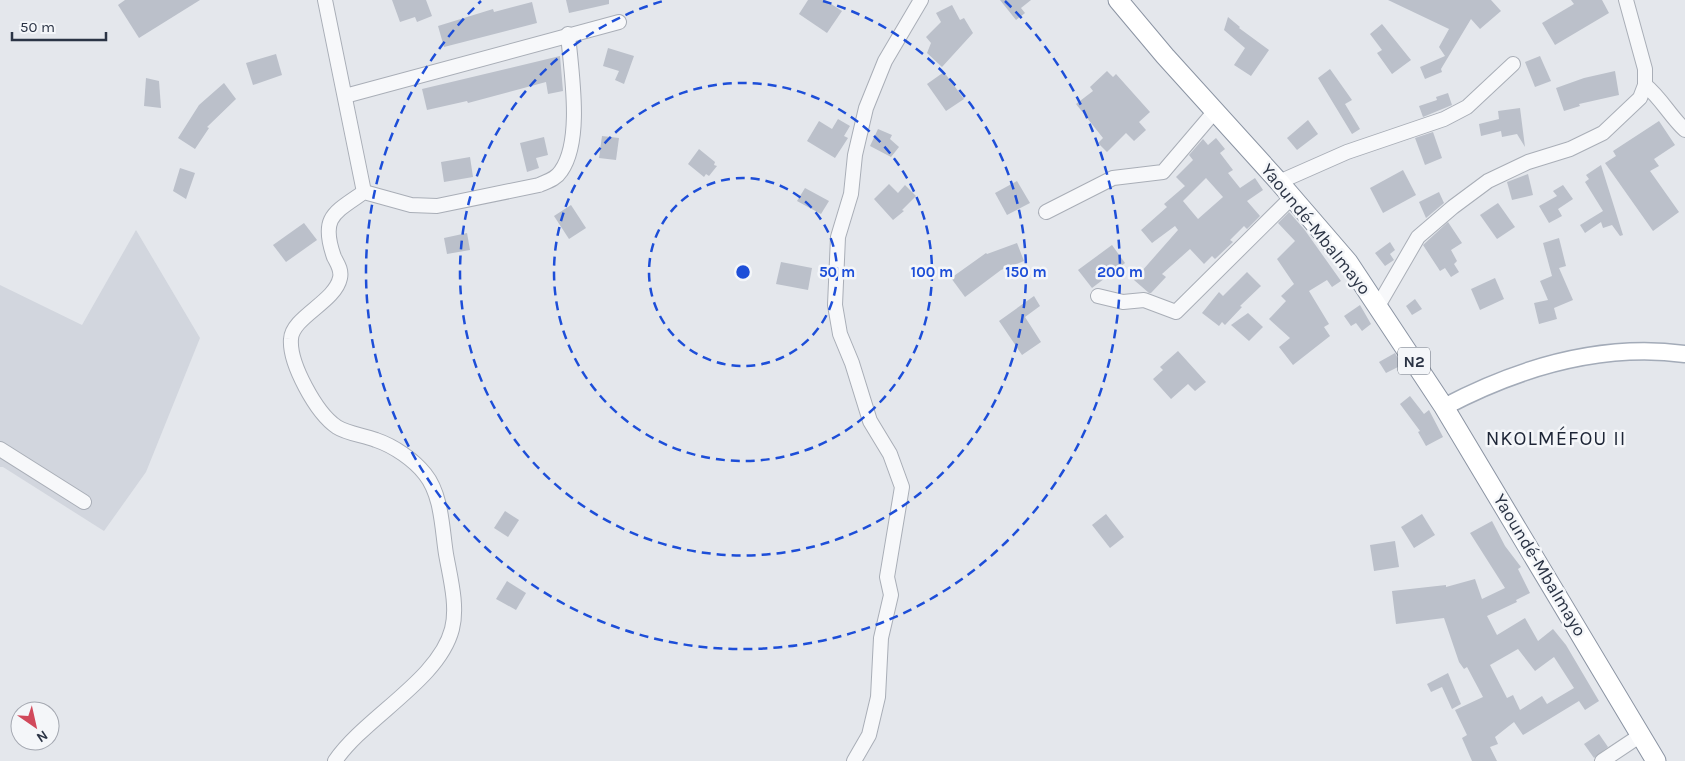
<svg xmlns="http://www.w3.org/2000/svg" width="1685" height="761" font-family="Karla,sans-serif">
<rect width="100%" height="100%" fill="#e4e7ec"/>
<path fill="#d2d6de" d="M136,230L200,338L146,472L104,531L3,467H0V285L82,325Z"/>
<g fill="#bbc0ca" fill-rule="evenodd">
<path d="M125,0H200L139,38L118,5Z"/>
<path d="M392,0H426L432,16L417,22L415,17L400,22Z"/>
<path d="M566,0H609V4L569,13Z"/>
<path d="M808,0H825L842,11L827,33L799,14Z"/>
<path d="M1000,0H1031L1021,8L1025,13L1016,20Z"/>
<path d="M1388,0H1491L1501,11L1480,29L1471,19L1441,69L1442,72L1425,79L1420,67L1445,56L1439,47L1449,29Z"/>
<path d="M1571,0H1602L1609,13L1555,45L1542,23L1574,4Z"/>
<path d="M532,2L537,23L444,47L438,26L493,9L494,12Z"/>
<path d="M952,5L960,20L964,18L973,33L942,67L927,53L931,43L926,37L941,22L936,13Z"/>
<path d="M1228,17L1240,27L1239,28L1269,50L1251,76L1234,65L1245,48L1224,30Z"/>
<path d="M1382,24L1411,60L1392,74L1377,53L1382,50L1370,34Z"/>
<path d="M608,48L634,56L624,84L615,80L619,71L603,66Z"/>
<path d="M276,54L282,75L253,85L246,63Z"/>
<path d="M560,56L563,91L548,94L546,82L468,103L467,101L427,110L422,89Z"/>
<path d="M1540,56L1551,81L1535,87L1525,62Z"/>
<path d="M1330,69L1352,100L1345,104L1360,129L1352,134L1318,78Z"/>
<path d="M1107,71L1113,77L1116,74L1150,112L1139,122L1146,130L1134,141L1126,133L1107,152L1098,143L1103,138L1076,104L1093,91L1090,87Z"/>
<path d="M1615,71L1619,95L1579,104L1580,106L1564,111L1556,88L1584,78Z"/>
<path d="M944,72L964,99L946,111L927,84Z"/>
<path d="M146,78L159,81L161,108L144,106Z"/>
<path d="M224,83L236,99L207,127L209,128L195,149L178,138L199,105Z"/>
<path d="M1448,93L1452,105L1423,117L1419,106L1437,100L1436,97Z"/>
<path d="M1520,108L1525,147L1517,134L1502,137L1501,131L1481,136L1479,124L1499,119L1498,111Z"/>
<path d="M838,119L850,126L844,136L848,138L835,158L807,141L819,121L832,129Z"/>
<path d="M1308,120L1318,134L1297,150L1287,138Z"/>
<path d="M1659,121L1675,145L1654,159L1659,166L1650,171L1679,212L1653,231L1605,163L1616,156L1613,151Z"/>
<path d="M878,129L892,135L890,139L899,147L891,157L870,146Z"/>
<path d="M1433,132L1442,158L1425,165L1415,138Z"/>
<path d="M602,136L619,138L616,160L599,158Z"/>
<path d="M544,137L548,155L536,158L539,168L527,172L520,143Z"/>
<path d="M1216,138L1225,149L1220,153L1233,170L1228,173L1240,188L1255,178L1263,190L1247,201L1260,216L1247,229L1244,226L1230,240L1233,242L1215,259L1212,256L1204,264L1190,249L1162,274L1166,277L1151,293H1149L1134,280L1178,230L1175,226L1152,243L1141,230L1167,207L1164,204L1185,186L1176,177L1193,160L1189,155L1203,139L1208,145ZM1206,178L1223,197L1198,219L1183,201Z"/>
<path d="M699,149L715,162L714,165L717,166L709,176L706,174L704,177L688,164Z"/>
<path d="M470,157L473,177L444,182L441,162Z"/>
<path d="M1601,165L1623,235L1620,236L1612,225L1603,228L1601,222L1585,233L1580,225L1603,211L1585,182L1589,179L1586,175Z"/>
<path d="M180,168L195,173L186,199L173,191Z"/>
<path d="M1403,170L1416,195L1383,213L1370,188Z"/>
<path d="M1528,174L1533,195L1512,200L1507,182Z"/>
<path d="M1017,181L1030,203L1007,215L995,193Z"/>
<path d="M889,184L898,193L905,185L916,196L902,210L904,211L893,220L874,199Z"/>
<path d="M1563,185L1573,199L1558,209L1562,216L1549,223L1539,206L1557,196L1553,191Z"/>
<path d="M805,188L829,201L821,214L797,201Z"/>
<path d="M1439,192L1444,203L1426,218L1419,202Z"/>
<path d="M1498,203L1515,227L1497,239L1480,215Z"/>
<path d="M571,205L586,228L569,239L554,216Z"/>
<path d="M1289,212L1304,229L1341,281L1332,287L1327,280L1309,291L1329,324L1324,327L1330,336L1293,365L1279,347L1290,338L1269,319L1286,301L1281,296L1294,284L1277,259L1295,241L1278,223Z"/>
<path d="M1448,222L1462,243L1451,250L1457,261L1454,264L1459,272L1451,277L1445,268L1440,271L1423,245Z"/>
<path d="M304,223L317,240L286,262L273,245Z"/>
<path d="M467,233L470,250L447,254L444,238Z"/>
<path d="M1559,238L1566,266L1559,268L1573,300L1554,308L1557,319L1539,324L1534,303L1548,300L1540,281L1552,276L1543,243Z"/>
<path d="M1390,242L1395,250L1390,254L1394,260L1385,266L1375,253Z"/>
<path d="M1017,243L1024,261L1001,270L965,297L951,278L986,253L987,254Z"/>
<path d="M1112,245L1125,263L1092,288L1078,270Z"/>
<path d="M781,262L812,268L808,290L776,284Z"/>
<path d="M1247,272L1261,286L1240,306L1242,307L1225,325L1222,322L1219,326L1202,313L1219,292L1223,296Z"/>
<path d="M1495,278L1504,299L1480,310L1471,289Z"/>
<path d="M1034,296L1040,306L1025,317L1041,342L1022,355L999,321Z"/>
<path d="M1415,299L1422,309L1412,315L1406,306Z"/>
<path d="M1360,305L1371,324L1362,331L1356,323L1351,326L1344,316Z"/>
<path d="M1248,313L1263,327L1249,341L1231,325Z"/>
<path d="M1178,351L1206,382L1195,391L1188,384L1171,399L1153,379L1163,370L1160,367Z"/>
<path d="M1395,353L1402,365L1386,373L1379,362Z"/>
<path d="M1410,396L1424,414L1429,410L1443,437L1426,446L1418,432L1420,431L1400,404Z"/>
<path d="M505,511L519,520L508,537L494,528Z"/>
<path d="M1106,514L1124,537L1110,548L1092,525Z"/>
<path d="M1422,514L1435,535L1414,548L1401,527Z"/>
<path d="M1492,521L1505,546L1521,567L1518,569L1530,593L1516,600L1517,602L1487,616L1497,635L1525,618L1538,641L1553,629L1566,645L1599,701L1585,710L1579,701L1523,735L1514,722L1495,737L1498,744L1490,747L1497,761H1472L1462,738L1467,735L1455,710L1483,697L1467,667L1464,669L1459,662L1444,618L1396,624L1392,591L1446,585V587L1475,579L1482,599L1505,588L1470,533ZM1518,649L1535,671L1554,657L1574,688L1547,704L1542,696L1520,710L1513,695L1507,698L1490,665Z"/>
<path d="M1395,541L1399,567L1374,571L1370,545Z"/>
<path d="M507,581L526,593L516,610L496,599Z"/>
<path d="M1448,673L1461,704L1452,709L1442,687L1431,692L1427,684Z"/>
<path d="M1599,734L1608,747L1594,758L1584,744Z"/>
</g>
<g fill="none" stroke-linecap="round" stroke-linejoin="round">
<defs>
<g id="minor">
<path d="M325,0L364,192"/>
<path d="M1645,85C1661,98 1670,116 1685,130"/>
<path d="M345,96L619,22"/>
<path d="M1279,182L1347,152L1444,119L1467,107L1513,64"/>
<path d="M1046,212L1113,178L1163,172L1215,111"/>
<path d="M1098,296L1123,302L1144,300L1176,312L1292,197"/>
<path d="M1378,306L1418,237L1453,207L1488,181L1528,162L1570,149L1603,133L1640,98L1645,85V69L1626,0"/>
<path d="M0,449L84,502"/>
<path d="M335,761C365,717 439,680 452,629C458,606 450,577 446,554C442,529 442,495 425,474C414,460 394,446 376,440C364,435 348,434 337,427C316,413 289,363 291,339C292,317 335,302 340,278C342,270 337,263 334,257C320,217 334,213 364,192L411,205L437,206L539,185C548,181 556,179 561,171C583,140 571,71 568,34"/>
<path d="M854,761L869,735L878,697L881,638L891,595L887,577L902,487L890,454L870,421L852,363L840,334L835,305L838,237L851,194L855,155L866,108L885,61L921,0"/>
<path d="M1602,761L1641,735"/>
</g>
<path id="major" d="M1444,407C1518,368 1601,343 1685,354"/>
<path id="highway" d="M1118,0L1165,56L1279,182L1348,262L1444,407L1656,761"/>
</defs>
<use href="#minor" stroke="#a9aeb7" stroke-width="16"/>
<use href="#major" stroke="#a3abb8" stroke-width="19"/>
<use href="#highway" stroke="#8b94a3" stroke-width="21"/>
<use href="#minor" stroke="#f7f8fa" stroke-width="14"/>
<use href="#major" stroke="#fff" stroke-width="16"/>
<use href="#highway" stroke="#fff" stroke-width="19"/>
</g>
<g fill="none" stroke="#1d4ed8" stroke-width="2.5" stroke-dasharray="9 6">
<circle cx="743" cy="272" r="94"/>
<circle cx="743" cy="272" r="189"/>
<path d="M823 1A283 283 0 1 1 663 1"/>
<path d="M1005 1A377 377 0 1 1 481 1"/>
</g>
<g text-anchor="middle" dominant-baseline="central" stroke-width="5" stroke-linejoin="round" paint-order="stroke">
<rect fill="#f4f6f9" stroke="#676e7b" stroke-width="1" x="1398" y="347.5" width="32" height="27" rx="4"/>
<g font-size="16" font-weight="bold" fill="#2b3445">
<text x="1414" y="361">N2</text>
</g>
<g font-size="18" fill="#2b3445" stroke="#f4f6f9">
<text transform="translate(1316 229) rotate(51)">Yaoundé-Mbalmayo</text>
<text transform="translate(1540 565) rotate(59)">Yaoundé-Mbalmayo</text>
</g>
<g font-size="20" letter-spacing="1" fill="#1d2536" stroke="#f4f6f9">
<text x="1556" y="438">NKOLMÉFOU II</text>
</g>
</g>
<circle cx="743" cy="272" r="8" fill="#1d4ed8" stroke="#f4f6f9" stroke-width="2.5"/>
<g font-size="15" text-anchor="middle" font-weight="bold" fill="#1d4ed8" stroke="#f4f6f9" stroke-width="5" stroke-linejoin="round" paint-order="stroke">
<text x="837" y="277">50 m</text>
<text x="932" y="277">100 m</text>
<text x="1026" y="277">150 m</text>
<text x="1120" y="277">200 m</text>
</g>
<g transform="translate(35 726) rotate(146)"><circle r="24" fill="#f4f6f9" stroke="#a4a8b1"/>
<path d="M0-4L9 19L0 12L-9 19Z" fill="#d1495b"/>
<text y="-8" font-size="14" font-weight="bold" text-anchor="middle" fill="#2b3445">N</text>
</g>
<path d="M12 32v8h94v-8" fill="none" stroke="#2b3445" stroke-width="2.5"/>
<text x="20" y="32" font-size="15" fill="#2b3445" stroke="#f4f6f9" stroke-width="4" paint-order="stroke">50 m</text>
</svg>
